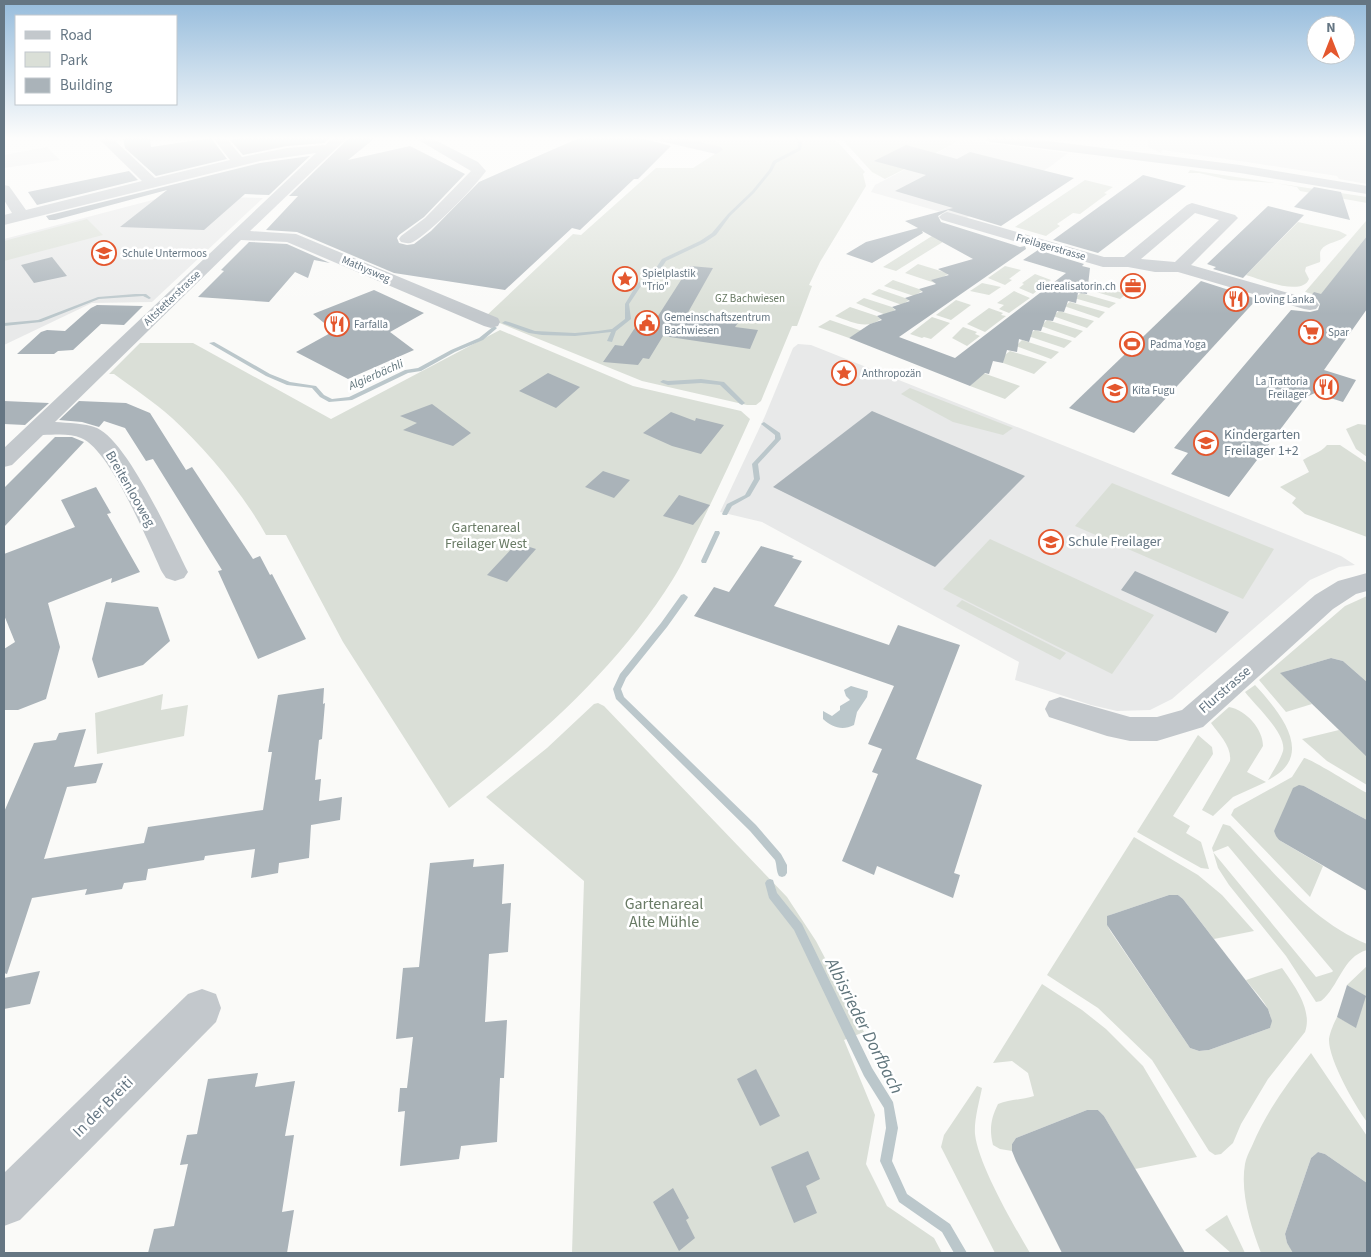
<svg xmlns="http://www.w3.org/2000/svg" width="1371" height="1257" font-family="'Source Sans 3',sans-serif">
<rect width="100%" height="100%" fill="#fafaf8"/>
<g fill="#e8e9e9">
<path d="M1149,138H1367V184L1339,179L1337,176L1247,162L1162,150L1161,153L1148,147Z"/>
<path d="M962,140L1068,153L1051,166L965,219L871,192L875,185Z"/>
<path d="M47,147L60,160L4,168V155Z"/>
<path d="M240,177L217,197L263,198L152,302L92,303L4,345V239Z"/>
<path d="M798,344L811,345L1341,556L1355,565L1339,567L1310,580L1172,699L1150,710L1117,711L1091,705L1015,680L1019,662L762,522L720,512L765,416L793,348Z"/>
</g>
<g fill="#dadfd7" fill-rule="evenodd">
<path d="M688,138H834L865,172L863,174L866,186L820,262L809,285L812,286L797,326H792L761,401L756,405H747L642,381L485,317L573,234L581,235L656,168H693L718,152L680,140Z"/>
<path d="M841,138H943L961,140L885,179L872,172Z"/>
<path d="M1190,170L1367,197V203L1300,191L1297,187L1275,183L1229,180L1199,173H1188Z"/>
<path d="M1085,180L1113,187L1104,193L1107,194L1080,214L1073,213L1057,224L1060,226L1046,236L1015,227Z"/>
<path d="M87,219L103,235L4,261V241Z"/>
<path d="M1366,221L1367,236L1320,296L1305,292Z"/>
<path d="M1298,222L1339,231L1347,235C1341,242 1326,242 1321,250C1319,253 1321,258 1320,262L1306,267L1305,271L1309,279C1302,297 1260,279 1246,275Z"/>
<path d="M932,236L946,240L896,271L883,267Z"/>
<path d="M918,264L944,272L948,274L940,279L932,280L935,283L905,273Z"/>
<path d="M1005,266L1021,270L1009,279L1012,280L1005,285L988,278Z"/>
<path d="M1035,274L1051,280L1033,294L1019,288L1024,284L1022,283Z"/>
<path d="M893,280L919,289L922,291L914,296L884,286Z"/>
<path d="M982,283L1001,287L989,295L970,291Z"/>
<path d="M1092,284L1096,285L1126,294L1120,299L1086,289Z"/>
<path d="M879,289L905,298L909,300L902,305L871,294Z"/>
<path d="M1014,291L1030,298L1009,313L999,309L1004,305L997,303Z"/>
<path d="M1081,293L1116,303L1109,308L1074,298Z"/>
<path d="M864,298L892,307L895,310L886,315L856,303Z"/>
<path d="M956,300L971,305L951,320L936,315Z"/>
<path d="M1070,302L1105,312L1099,318L1064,306Z"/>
<path d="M850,307L877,316L881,319C866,330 852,322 835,316Z"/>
<path d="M989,308L1003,313L1001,315L1006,316L985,332L967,324Z"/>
<path d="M1059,311L1094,321L1087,328L1053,316Z"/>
<path d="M932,317L950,323L931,339L924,337L922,338L910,334Z"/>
<path d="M830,320L862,331L849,338L818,327Z"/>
<path d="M1047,320L1083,331L1075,338L1041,326Z"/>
<path d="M963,327L977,332L975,334L980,336L967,346L952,338Z"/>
<path d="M500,330L633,386L741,411L750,419C733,457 715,495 697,532C689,548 682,565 673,579C616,671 533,742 449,808L343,642L286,535H266C244,495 206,449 172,418C154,402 133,388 114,374H109L140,343H193L331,419Z"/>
<path d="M1035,330L1072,341L1064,348L1028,336Z"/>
<path d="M1022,340L1059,352L1051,359L1016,346Z"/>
<path d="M1010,351L1047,362L1034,374L1003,363L1004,358L1002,357Z"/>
<path d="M983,373L1020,386L1005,399L970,386Z"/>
<path d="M910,388L1013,428L1003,435L953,422L901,394Z"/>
<path d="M1358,424L1367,425V457L1356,449L1346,429Z"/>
<path d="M1327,445H1340L1367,463V537L1305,514L1292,503L1296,498L1280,487L1309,472L1303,460C1312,454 1320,453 1327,445Z"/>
<path d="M1112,483L1274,549L1243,599L1075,526Z"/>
<path d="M990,539L1154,615L1112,674L943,589Z"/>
<path d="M1367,596V682L1343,661L1331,658L1287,671L1285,677L1312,704L1286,712L1259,680L1345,606Z"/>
<path d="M962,600L1066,653L1060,660L956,606Z"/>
<path d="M1255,685C1280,712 1317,756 1268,780C1273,771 1280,761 1283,751C1287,734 1255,705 1245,692Z"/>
<path d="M163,694L161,710L188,705L184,736L97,754L95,713Z"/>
<path d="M598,703L604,706L787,897L816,941L864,1032L844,1040L875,1115L866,1164L887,1206L934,1238L942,1253H572L584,881L486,797L547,748L594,704Z"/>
<path d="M1229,707C1246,710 1263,729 1263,746L1247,772L1266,782L1233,797L1213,816L1202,810L1230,761C1232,747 1219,734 1211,723Z"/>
<path d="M1339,730L1367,755V785L1327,761L1302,739Z"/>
<path d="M1198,735L1212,747L1213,754L1173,816L1190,826L1186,833L1201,842L1209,869L1201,868L1137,832Z"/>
<path d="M1304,758C1310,758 1357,788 1367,793V820L1304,786L1274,831L1279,840L1323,866L1310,897L1231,815L1234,809L1292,777Z"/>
<path d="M1223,824L1230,826C1271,869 1311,921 1367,944V950C1342,957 1339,987 1321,1001L1316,1002L1286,956L1229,885L1218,868L1212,848ZM1228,846L1333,971L1332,972L1316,977L1213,852Z"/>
<path d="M1134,837L1198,875L1222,895L1254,931L1214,939L1183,899L1178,895H1169L1110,915C1105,922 1107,925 1111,932L1190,1048L1199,1051L1209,1050L1270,1028C1276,1010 1256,994 1246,980L1282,968C1294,985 1313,1010 1305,1032L1268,1079L1241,1124L1233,1143L1221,1154L1215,1155L1209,1151L1152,1060L1098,1008L1047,975Z"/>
<path d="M1367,966V1122C1355,1106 1328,1059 1329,1039C1330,1032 1334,1023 1337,1017L1356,1027L1365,996L1347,985Z"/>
<path d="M1042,984L1082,1010L1106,1029L1143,1066L1197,1157L1135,1169L1104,1116L1098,1110H1087L1016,1138L1012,1144V1151L1000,1149L993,1145C989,1129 991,1118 998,1104C1010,1099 1022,1100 1034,1096L1028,1073L1012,1061L993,1063Z"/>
<path d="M1311,1053L1367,1136V1183L1325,1154L1318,1152L1311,1158L1285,1234L1287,1243L1294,1253H1261C1251,1227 1240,1193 1245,1164C1246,1158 1249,1152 1252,1146C1266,1112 1288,1082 1311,1053Z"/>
<path d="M977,1086L982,1088C979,1103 974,1120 975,1134C978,1164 1014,1226 1030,1253H995L941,1147L944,1135Z"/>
<path d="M1227,1215L1245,1253H1231L1205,1230Z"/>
</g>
<path fill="#bbc7cb" d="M851,686L868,691L867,697L857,712L854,725C842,731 832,727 823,719V711L832,716L840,710V706L850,700L846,696L844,690Z"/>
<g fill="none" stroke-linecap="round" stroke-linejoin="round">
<g fill="#bbc7cb" fill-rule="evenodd">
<path d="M794,138H798L802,143L801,150L776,163L772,171L754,193L730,216L716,235L704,243L666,261L660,270L641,286L629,304L631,319L616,331L612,342L607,341L611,332L575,336L542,335L529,333L502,323L505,321L509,322L535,331L575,333L598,331L612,329L625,319V304L637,284L656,268L662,259L700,241L712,233L728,214L752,191L769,170L773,161L798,148V143Z"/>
<path d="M135,294H146L151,298L149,299L143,296L99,299L41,322L4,326V323L38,320L98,297Z"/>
<path d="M494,326L497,328L496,329L483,340L455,352L421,371L408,373L352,400L329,402L320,397L312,388L287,385L266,376L209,343L214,342L270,374L290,382L316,386L324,395L332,399L349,397L405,370L418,368L451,350L479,338Z"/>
<path d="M701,379L724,382L745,403L742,405L740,404L720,385L701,383L668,385L660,382L663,380L668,381Z"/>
<path d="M764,422L780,433L781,439L758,464L760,479L750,496L732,506L727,515H723L722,514L727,504L745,495L754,479L752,464L775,439V435L761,424Z"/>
<path d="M715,531H719L720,533L706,563H702L701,561Z"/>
<path d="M684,594L688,597L687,599L667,627L626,678L621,689L624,697L756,825L781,854L787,865V873L785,876L782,877L779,876C776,871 777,865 775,860L750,831L616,699L613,689L620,674L661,623L681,595Z"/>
<path d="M770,879L773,880L777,893L802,924L872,1068L893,1102L898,1128L892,1161L907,1194L950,1224L967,1253H954L942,1232L899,1202L880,1161L886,1128L884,1108L864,1076L794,930L769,898L765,883L767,880Z"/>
</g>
</g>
<g fill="#aab3b9">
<path d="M123,138H150L151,147L211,138L227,159L156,176L125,148Z"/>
<path d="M240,138H330L324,143L287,146L243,155L230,140Z"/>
<path d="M349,138H375L348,160L410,146L465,174L424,217L399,235L397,238L399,243L407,245L414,244L431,231L479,182L579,138H641L671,146L638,179H634L580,230L572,228L505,290L394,273L297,232L266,230L298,196H289Z"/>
<path d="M906,145L957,159L970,152L1074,178L1001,226L948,210L938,216L941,222L1020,247L1025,246L1026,249L899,337L955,358L1066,273L1023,260L1038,250L1084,264L1082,266L1090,268L1087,294L1078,293L1076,303L1068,301L1064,312L1057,311L1053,321L1045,320L1041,331L1033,330L1029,342L1019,339L1017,352L1007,350L1003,363L993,361L989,374L985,373L970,386L849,338L870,324L882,320L877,316L896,310L892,307L910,301L905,298L923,292L919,289L936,284L931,280L949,275L938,269L973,259L922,231L923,233L872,263L846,254L866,242L918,228L905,221L953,208L895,191L926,175L874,161Z"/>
<path d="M310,156L269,195L245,194L204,230L120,227L167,190L55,220H49L46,216L260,163Z"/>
<path d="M129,171L138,180L37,205L28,192Z"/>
<path d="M1143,175L1186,186L1098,253L1053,240Z"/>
<path d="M1314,187L1341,192L1350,220L1294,207Z"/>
<path d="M1268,206L1304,215L1243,278L1213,269L1216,267L1207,264Z"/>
<path d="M1367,236V309L1324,370L1356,380L1343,402L1315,393L1304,398L1229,497L1171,474L1188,453L1174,448L1291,310L1310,312L1318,310L1320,304L1317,299L1310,297L1314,292L1321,294Z"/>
<path d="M249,242L287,244L330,263L314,260L308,278L295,272L269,302L198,297L224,271L221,270Z"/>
<path d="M52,257L67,276L34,283L21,265Z"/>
<path d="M690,266L713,268L686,316L738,323L735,327L758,330L750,349L663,336L649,359L643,358L638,365L603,362L615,345L623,346L644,314L658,316Z"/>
<path d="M1201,281L1257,299L1134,433L1069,408Z"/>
<path d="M374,290L424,313L390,332L414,350L348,379L296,352L334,331L313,314Z"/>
<path d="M97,305L143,306L124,325L101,324L73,350L58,351L54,354H17L41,332L47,330L65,331L91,308Z"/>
<path d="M548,373L580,387L556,408L519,391Z"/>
<path d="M4,401L49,403L25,425L4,424Z"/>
<path d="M79,401L126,403L150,413L186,470L192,467L253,559L260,556L270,575L272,574L306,639L258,659L218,571L222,570L153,459L146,461L125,428L104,421L99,427L82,422L59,420Z"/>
<path d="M432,404L471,433L453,446L403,430L417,423L400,416Z"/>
<path d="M872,411L1025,476L935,567L773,487Z"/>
<path d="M671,412L695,421L696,418L724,425L701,454L672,446L643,433Z"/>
<path d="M55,437H72L84,442L4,527V488Z"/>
<path d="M603,471L630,480L614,498L585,487Z"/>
<path d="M96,487L111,513L107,514L140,572L111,583L112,578L48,603L60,647L46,699L18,710H4V649L15,642L4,615V554L75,527L61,500Z"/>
<path d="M679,495L710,505L693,525L663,516Z"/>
<path d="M517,543L536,549L507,582L487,575Z"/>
<path d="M761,546L794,556L792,558L802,561L774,606L889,645L898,625L960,645L916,759L982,785L954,873L960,875L953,898L877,866L874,875L842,861L878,774L872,772L882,749L868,744L894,686L694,616L714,587L729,592Z"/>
<path d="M1135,571L1229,612L1216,633L1121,590Z"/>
<path d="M106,602L158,607L170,641L143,665L98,678L92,659Z"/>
<path d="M1331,658L1343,661L1367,682V757L1280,673Z"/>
<path d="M324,688L323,704L325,703L322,739L319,740L315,780L321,779L319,801L342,797L340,820L311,825L309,858L279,863L278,873L251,878L255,849L205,856L204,860L148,869L146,880L124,883L122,889L85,895L87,889L32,898L7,974L4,973V812L34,743L56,740L59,733L86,729L74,767L103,763L96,783L67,787L44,859L144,843L148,827L263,810L272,752H268L278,695Z"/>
<path d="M1299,785L1304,786L1367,820V891L1279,840L1276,836L1274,831L1293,788Z"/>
<path d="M474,859L473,867L504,864L502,904L511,903L508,952L489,954L485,1022L507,1020L504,1078H500L497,1142L461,1146L459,1159L400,1166L405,1111L398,1112L400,1088H407L413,1037L396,1039L403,968L419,967L430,863Z"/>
<path d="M1169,895H1178L1183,899L1268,1009L1272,1021L1270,1028L1209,1050L1199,1051L1190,1048L1107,925V916Z"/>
<path d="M40,971L30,1004L4,1009V978Z"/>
<path d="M1347,985L1366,996L1356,1028L1337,1017Z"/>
<path d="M756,1069L780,1116L760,1126L737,1079Z"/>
<path d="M258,1073L255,1087L295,1081L285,1136L294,1135L282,1212L294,1210L287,1253H148L154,1229L174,1226L188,1164L180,1165L187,1135L197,1134L208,1079Z"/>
<path d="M1087,1110H1098L1104,1116L1185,1253H1062L1016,1161L1012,1151V1144L1016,1138Z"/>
<path d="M808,1151L820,1179L806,1186L817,1213L794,1223L771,1167Z"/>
<path d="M1318,1152L1325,1154L1367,1183V1253H1293L1287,1243L1285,1234L1311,1158Z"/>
<path d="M673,1188L689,1218L686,1220L695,1238L679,1251L653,1202Z"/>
</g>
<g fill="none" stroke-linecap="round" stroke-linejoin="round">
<g fill="#c3c8cc" fill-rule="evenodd">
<path d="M98,138H112L155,178L230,160L213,138H226L242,157L287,148L325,145L333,138H347L250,231L296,234L498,318L500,322L498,326L491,328L484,326L287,242L241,240L55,422C68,423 84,423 97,428C128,442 172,540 188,572L184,578L175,581L166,578L162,572C148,542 110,449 81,438C70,433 54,435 43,435L12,465L4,467V448L316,153L260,161L4,225V215L12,213L4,200V185L9,186L26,210L142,181Z"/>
<path d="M415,138H431L478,162L486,171C475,187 429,234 413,242C409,244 405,243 401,242L399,239L401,236L425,218L471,171Z"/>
<path d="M659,138H683L721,147L723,150L716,154L660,141Z"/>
<path d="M984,138H1024L1240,165L1367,186V194L1240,173L990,142Z"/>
<path d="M1192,203L1235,215L1238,218L1191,265L1316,301L1319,305L1316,309L1310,310L1304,309L1178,272H1155L1128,267H1103L942,220L939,217L942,214L947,212L1104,257H1124L1187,205ZM1195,213L1219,220L1175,262L1141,259Z"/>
<path d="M1367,573V591L1356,594L1333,609L1203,727L1157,741H1130L1107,736L1049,717L1045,709L1049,701L1060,697L1130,717H1157L1182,710L1315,595L1338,581Z"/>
<path d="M202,989L216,994L221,1008L216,1022L20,1220L4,1226V1173L188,994Z"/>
</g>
</g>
<linearGradient id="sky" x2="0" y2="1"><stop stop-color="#96bcdc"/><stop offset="0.44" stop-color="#fdfdfc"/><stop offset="1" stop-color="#fdfdfc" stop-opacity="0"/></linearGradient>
<rect width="1371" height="314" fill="url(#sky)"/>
<defs>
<symbol id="school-ring" viewBox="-11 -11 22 22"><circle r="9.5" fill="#fff" stroke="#e4572e" stroke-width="1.5"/><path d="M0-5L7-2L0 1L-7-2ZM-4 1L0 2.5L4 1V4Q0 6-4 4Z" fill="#e4572e"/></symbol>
<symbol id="sight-ring" viewBox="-11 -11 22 22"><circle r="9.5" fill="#fff" stroke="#e4572e" stroke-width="1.5"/><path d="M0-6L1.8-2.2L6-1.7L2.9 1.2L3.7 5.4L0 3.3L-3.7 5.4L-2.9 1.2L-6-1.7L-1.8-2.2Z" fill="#e4572e"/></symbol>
<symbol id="office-ring" viewBox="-11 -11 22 22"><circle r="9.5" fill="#fff" stroke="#e4572e" stroke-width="1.5"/><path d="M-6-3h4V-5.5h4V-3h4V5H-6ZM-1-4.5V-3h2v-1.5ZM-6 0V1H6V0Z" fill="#e4572e"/></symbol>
<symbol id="restaurant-ring" viewBox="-11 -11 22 22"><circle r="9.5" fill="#fff" stroke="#e4572e" stroke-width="1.5"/><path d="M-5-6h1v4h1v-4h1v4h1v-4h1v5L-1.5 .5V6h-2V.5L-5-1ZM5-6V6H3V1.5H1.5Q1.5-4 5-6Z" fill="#e4572e"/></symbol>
<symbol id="civic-ring" viewBox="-11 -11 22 22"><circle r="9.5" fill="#fff" stroke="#e4572e" stroke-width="1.5"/><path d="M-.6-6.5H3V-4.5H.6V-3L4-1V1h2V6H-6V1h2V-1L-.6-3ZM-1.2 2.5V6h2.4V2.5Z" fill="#e4572e"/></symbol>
<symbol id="supermarket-ring" viewBox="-11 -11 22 22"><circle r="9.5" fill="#fff" stroke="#e4572e" stroke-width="1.5"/><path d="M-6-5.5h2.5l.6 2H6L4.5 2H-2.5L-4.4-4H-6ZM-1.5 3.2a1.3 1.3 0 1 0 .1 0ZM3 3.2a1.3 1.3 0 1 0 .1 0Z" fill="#e4572e"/></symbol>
<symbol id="stadium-ring" viewBox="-11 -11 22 22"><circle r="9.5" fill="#fff" stroke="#e4572e" stroke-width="1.5"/><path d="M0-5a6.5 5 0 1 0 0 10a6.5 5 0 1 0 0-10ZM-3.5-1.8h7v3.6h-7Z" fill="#e4572e"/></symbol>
</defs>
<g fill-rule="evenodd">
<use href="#school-ring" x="90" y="239" width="28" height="28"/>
<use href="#sight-ring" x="611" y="265" width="28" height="28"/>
<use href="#office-ring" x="1119" y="272" width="28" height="28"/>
<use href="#restaurant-ring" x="1222" y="285" width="28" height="28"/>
<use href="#civic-ring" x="633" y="309" width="28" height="28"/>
<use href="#restaurant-ring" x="323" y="310" width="28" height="28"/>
<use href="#supermarket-ring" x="1297" y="318" width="28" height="28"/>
<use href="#stadium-ring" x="1118" y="330" width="28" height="28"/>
<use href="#sight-ring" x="830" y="359" width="28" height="28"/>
<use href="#restaurant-ring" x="1312" y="373" width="28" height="28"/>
<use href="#school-ring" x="1101" y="376" width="28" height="28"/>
<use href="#school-ring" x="1192" y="429" width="28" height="28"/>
<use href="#school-ring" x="1037" y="528" width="28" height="28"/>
</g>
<g text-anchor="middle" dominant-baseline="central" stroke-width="5" stroke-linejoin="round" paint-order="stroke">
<g font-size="11" fill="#657683" stroke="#fff">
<text transform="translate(1051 247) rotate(16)">Freilagerstrasse</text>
<text transform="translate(366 269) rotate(23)">Mathysweg</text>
<text transform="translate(172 298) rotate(-44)">Altstetterstrasse</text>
</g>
<g font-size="11" fill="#657683" stroke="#fff" text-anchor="start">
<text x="122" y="253">Schule Untermoos</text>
<text x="642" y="273">Spielplastik<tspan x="642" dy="13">"Trio"</tspan></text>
<text x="1116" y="286" text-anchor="end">dierealisatorin.ch</text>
<text x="1254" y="299">Loving Lanka</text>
<text x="664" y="317">Gemeinschaftszentrum<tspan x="664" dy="13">Bachwiesen</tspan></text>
<text x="354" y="324">Farfalla</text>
<text x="1328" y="332">Spar</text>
<text x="1150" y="344">Padma Yoga</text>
<text x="862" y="373">Anthropozän</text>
<text x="1308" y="381" text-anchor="end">La Trattoria<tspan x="1308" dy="13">Freilager</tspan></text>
<text x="1132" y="390">Kita Fugu</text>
</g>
<g font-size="11" fill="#687a64" stroke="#fff">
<text x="750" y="298">GZ Bachwiesen</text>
</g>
<g font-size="12" font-style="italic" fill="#60757c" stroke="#fff">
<text transform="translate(376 375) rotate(-24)">Algierbächli</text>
</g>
<g font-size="14" fill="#657683" stroke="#fff" text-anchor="start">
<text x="1224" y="435">Kindergarten<tspan x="1224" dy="16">Freilager 1+2</tspan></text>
<text x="1068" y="542">Schule Freilager</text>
</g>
<g font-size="14" fill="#657683" stroke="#fff">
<text transform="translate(130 489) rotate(60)">Breitenlooweg</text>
<text transform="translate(1225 690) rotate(-41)">Flurstrasse</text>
</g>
<g font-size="14" fill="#687a64" stroke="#fff">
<text x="486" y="528">Gartenareal<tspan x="486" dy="16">Freilager West</tspan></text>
</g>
<g font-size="16" fill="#687a64" stroke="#fff">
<text x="664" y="904">Gartenareal<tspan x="664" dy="18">Alte Mühle</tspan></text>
</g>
<g font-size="16" fill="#657683" stroke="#fff">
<text transform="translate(103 1107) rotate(-45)">In der Breiti</text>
</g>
<g font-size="18" font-style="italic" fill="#60757c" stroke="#fff">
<text transform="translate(864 1026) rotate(63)">Albisrieder Dorfbach</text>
</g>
</g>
<rect width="1371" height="1257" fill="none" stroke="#657683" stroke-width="10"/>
<rect x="15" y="15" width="162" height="90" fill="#ffffff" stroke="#c1c8cd"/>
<rect x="25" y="31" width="25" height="8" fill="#c3c8cc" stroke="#c1c8cd"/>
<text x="60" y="40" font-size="15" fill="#657683">Road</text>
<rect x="25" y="52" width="25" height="15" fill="#dadfd7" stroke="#c1c8cd"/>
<text x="60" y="65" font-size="15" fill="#657683">Park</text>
<rect x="25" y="78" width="25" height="15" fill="#aab3b9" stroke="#c1c8cd"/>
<text x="60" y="90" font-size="15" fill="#657683">Building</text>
<g transform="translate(1331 40)"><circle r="24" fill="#ffffff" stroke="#c1c8cd"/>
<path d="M0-4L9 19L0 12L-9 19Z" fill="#e4572e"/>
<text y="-8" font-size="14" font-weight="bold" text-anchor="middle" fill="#657683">N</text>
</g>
</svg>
